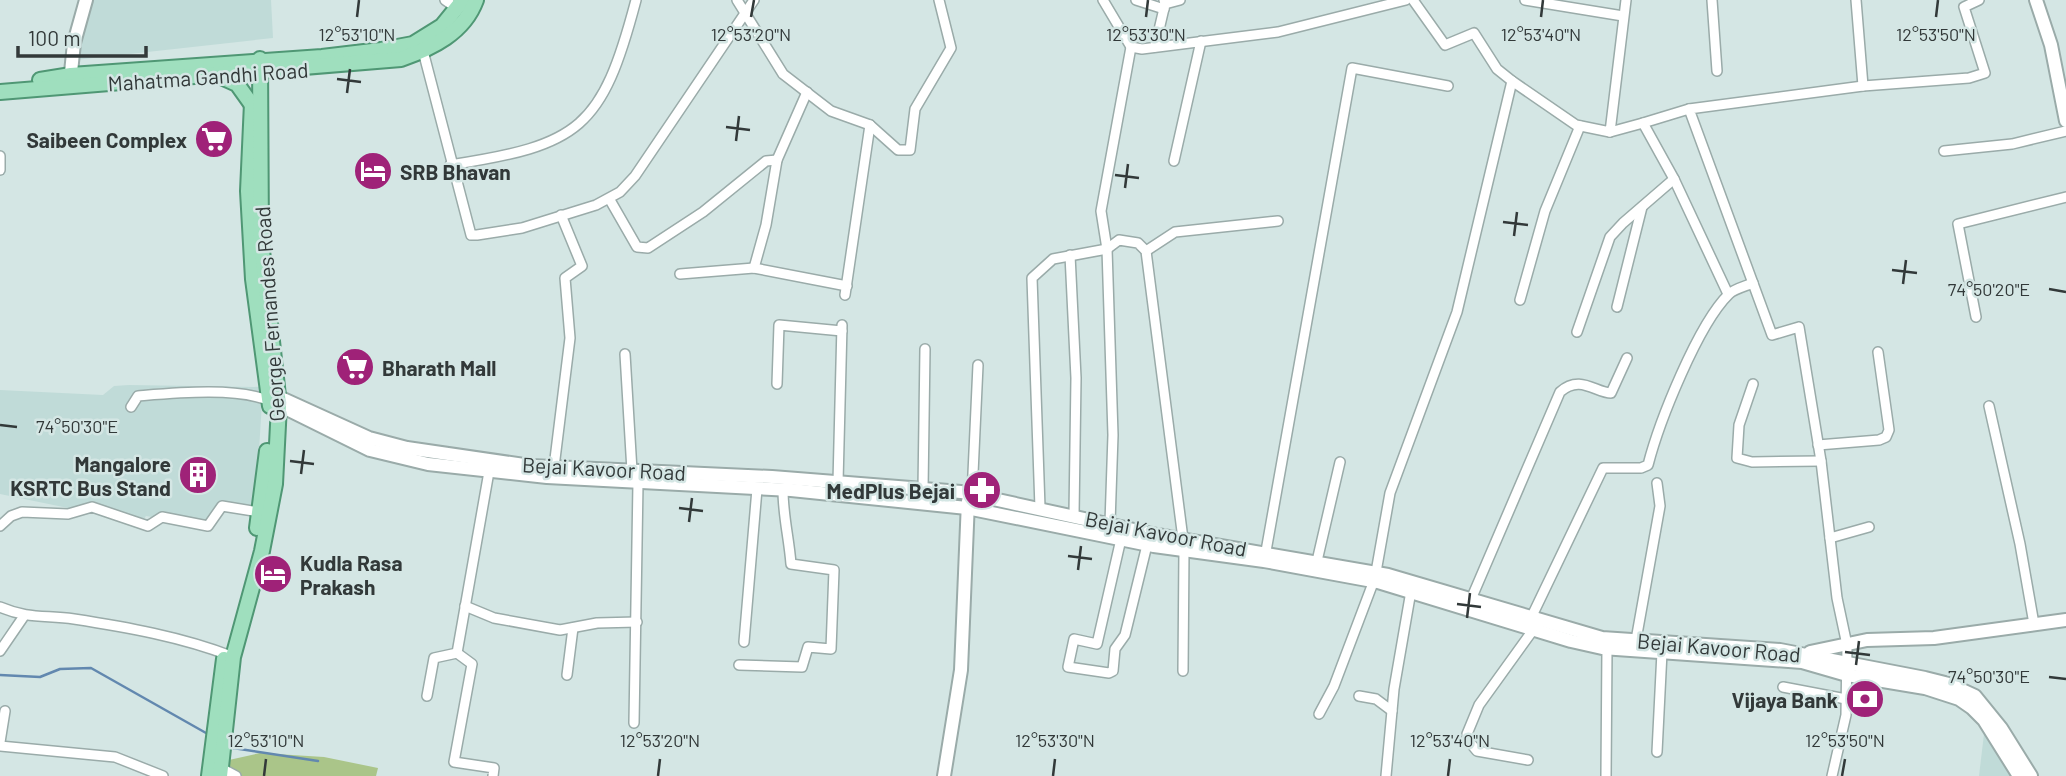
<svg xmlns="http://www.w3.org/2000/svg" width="2066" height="776" font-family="Barlow,sans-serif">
<rect width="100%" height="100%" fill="#d4e6e4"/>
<g fill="#c0dbd8">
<path d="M93,0H271L273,38L75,60Z"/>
<path d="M129,385L263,387L255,513L218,507L209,527L146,516L141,523L0,494V390L103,395L114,386Z"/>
<path d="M1984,734L2010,776H1979Z"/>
</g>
<path fill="#aac589" d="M260,753L324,757L378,768L376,776H229V760Z"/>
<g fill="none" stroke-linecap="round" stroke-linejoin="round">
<g stroke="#6288af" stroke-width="2.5">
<path d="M0,675L40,677L60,669L91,668L206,733"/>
<path d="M233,748L318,761"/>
</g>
<defs>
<g id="street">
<path d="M445,0L458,9"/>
<path d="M737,0L783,74L831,111L870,125L898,150H910L915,109L951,48L939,0"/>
<path d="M1103,0L1131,47L1142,49L1278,32L1406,0"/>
<path d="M1136,0L1164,9"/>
<path d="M1164,0L1165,4L1180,0"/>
<path d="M1413,0L1445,45L1474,33L1497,69L1512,81L1576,125L1610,132L1626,0"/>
<path d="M1525,0L1623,16"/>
<path d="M1712,0L1717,71"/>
<path d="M1856,0L1863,86"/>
<path d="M1155,47L1165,4"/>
<path d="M423,51L471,235H477L522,228L596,205L620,192L635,176L754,0"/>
<path d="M1643,123L1689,109"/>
<path d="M1944,151L2012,144L2066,131"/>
<path d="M0,156V170"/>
<path d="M1174,161L1201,41"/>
<path d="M450,165C580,145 602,129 636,0"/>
<path d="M1674,179L1728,294"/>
<path d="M610,200L637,247L648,248L703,212L766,161L777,160"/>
<path d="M1146,251L1175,232L1278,221"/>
<path d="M1070,255L1076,378L1074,515"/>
<path d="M754,268L766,225L777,160L807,92"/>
<path d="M680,274L754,268L847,286"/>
<path d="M845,295L870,125"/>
<path d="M1520,300L1545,211L1580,126"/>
<path d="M1617,307L1642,207"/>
<path d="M1976,317L1958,224L2066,197"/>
<path d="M1577,332L1610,237L1623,223L1674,179L1643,123L1610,132"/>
<path d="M625,354L632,471"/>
<path d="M777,384L779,325L842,331"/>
<path d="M1753,384L1739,425L1737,458L1752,462L1821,461"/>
<path d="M1989,406L2020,544L2034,624"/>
<path d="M131,407L138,396C175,393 237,387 270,401"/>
<path d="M1818,445L1879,440L1886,437L1889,430L1878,352"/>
<path d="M554,467L570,338L565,278L582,266L561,215"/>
<path d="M838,482L842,325"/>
<path d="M923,489L925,349"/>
<path d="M972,495L978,365"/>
<path d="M1040,508L1032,278L1053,259L1107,249L1119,240L1138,243L1146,251L1183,539"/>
<path d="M1110,523L1113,435L1107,249L1101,211L1131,47"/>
<path d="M0,526L11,516L22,512L68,514L92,507L148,526L162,517L208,526L222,506L259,512"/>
<path d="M1830,538L1869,527"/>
<path d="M1121,539L1097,644L1074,639L1068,667L1109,673L1113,671L1115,649L1125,635L1147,545"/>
<path d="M1266,551L1352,68L1448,86"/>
<path d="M1317,561L1340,462"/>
<path d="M1376,572L1390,493L1457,312L1512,81"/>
<path d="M1469,604L1560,392C1580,374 1596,393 1611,393L1627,358"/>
<path d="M465,606L494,618L560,630L597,623L637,622"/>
<path d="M0,607C28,619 45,615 74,619C126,627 182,637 231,656"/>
<path d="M1531,618L1603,468H1641L1648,465C1659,422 1698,324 1729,294C1734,289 1746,286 1753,283"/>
<path d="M1636,640L1660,506L1657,483"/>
<path d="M744,642L757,489"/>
<path d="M0,651L24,616"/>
<path d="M457,653L472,664L454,762L494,768L493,776"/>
<path d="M739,665L802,667L808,647L831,649L834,570L791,564C789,538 783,516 783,490"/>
<path d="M1183,671L1184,550"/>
<path d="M567,675L573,628"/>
<path d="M1783,687L1846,699"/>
<path d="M427,696L434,658L457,653L490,466"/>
<path d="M1359,696L1376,699L1392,711"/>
<path d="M1319,714L1334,686L1373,583L1378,582"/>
<path d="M634,723L638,483"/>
<path d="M0,742L5,711"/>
<path d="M0,746L115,757L163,776"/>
<path d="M1657,752L1662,652"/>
<path d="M1528,760L1477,751L1467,739V734L1479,705L1533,630"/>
<path d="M221,768L236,776"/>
<path d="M1386,776L1394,689L1411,591"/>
<path d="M1606,776L1607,648"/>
<path d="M1832,776L1846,715L1847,645L1837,598L1821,461L1799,327L1772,335L1689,109L1863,86L1969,78L1985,73L1964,7L1979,0"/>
</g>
<g id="secondary">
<path d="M2036,0L2051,45L2066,121"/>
<path d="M70,82L74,43L86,0"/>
<path d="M270,393L369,438L407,448L531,466L772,477L961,492L1157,535L1388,575L1602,638L1780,650L1925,678L1949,684L1975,696L2001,728L2031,776"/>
<path d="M273,402L370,450L428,464L547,477L791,490L967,508L1154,546L1264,561L1378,582L1571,641L1602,648L1802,662L1847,675L1925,688L1959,699L1972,708L1984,720L2019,776"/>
<path d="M1810,652L1867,640L1934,638L2066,620"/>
<path d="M944,776L961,670L968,501"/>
</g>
<g id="primary">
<path d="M217,75L237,84L252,105"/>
<path d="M40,80L71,75L322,57L381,50L413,44L442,26L463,0"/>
<path d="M0,92L401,59C432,48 464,33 476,0"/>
<path d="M252,103L248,191L253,279L270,406"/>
<path d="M257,528L267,451"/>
<path d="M209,776L224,659"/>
<path d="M220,776L233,657L262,551L275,484L279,405L261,241L260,59"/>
</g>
</defs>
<use href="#street" stroke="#9aaba9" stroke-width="12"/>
<use href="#secondary" stroke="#9aaba9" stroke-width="16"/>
<use href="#primary" stroke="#4f9774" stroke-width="18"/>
<use href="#street" stroke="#fff" stroke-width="9"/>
<use href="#secondary" stroke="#fff" stroke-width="12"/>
<use href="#primary" stroke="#9fdfbe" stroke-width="14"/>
</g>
<path fill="none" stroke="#323939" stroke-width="2.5" d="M357,17L359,0M751,17L754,0M1146,17L1148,0M1541,17L1543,0M1936,17L1938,0M337,79L361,82M347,93L350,69M726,127L750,130M736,141L739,116M1115,175L1139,178M1125,188L1128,164M1503,222L1528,225M1514,236L1517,212M1892,270L1917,273M1903,284L1906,260M2049,289L2066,292M0,425L17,427M290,461L314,464M301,474L304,450M679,508L703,511M689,522L692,498M1068,556L1092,559M1078,570L1081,546M1457,604L1481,607M1467,618L1470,593M1845,652L1870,655M1856,665L1859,641M2049,677L2066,679M264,776L266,759M658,776L660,759M1053,776L1055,759M1448,776L1450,759M1842,776L1845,759"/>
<defs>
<symbol id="supermarket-disc" viewBox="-11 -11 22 22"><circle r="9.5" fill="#9f2278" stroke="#d4e6e4"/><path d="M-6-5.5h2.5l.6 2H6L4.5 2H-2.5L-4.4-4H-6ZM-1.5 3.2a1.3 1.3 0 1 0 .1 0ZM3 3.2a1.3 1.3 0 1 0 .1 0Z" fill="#fff"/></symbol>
<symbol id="hotel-disc" viewBox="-11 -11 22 22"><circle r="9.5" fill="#9f2278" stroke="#d4e6e4"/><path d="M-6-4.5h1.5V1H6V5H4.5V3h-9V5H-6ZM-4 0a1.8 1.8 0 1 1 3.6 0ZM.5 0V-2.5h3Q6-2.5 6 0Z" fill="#fff"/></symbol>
<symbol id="building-disc" viewBox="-11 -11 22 22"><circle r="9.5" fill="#9f2278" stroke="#d4e6e4"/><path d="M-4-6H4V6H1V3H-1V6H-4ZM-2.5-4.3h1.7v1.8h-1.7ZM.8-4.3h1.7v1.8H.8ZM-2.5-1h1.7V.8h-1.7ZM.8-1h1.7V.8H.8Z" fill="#fff"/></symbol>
<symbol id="pharmacy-disc" viewBox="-11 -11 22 22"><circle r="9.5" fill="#9f2278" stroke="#d4e6e4"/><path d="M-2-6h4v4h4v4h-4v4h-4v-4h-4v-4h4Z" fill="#fff"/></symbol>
<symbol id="bank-disc" viewBox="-11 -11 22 22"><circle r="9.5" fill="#9f2278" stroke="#d4e6e4"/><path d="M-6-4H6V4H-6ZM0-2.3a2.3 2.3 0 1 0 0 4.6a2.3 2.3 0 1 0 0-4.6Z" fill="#fff"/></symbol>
</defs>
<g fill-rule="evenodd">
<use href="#supermarket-disc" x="192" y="117" width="44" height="44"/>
<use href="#hotel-disc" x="351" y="149" width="44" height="44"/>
<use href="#supermarket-disc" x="333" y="345" width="44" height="44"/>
<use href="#building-disc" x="176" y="453" width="44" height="44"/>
<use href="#pharmacy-disc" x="960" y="468" width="44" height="44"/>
<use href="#hotel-disc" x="251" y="552" width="44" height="44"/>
<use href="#bank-disc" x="1843" y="677" width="44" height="44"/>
</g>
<g text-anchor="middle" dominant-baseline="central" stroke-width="5" stroke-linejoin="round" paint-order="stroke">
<g font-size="21" fill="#323939" stroke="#d4e6e4">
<text transform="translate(208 76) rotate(-4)">Mahatma Gandhi Road</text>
<text transform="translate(269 314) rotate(-94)">George Fernandes Road</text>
<text transform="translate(604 468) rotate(3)">Bejai Kavoor Road</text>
<text transform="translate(1166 533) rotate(11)">Bejai Kavoor Road</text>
<text transform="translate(1719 647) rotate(5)">Bejai Kavoor Road</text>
</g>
<g font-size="21" font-weight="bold" fill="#323939" stroke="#d4e6e4" text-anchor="end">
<text x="187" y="139">Saibeen Complex</text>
<text x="400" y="171" text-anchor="start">SRB Bhavan</text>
<text x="382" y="367" text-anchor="start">Bharath Mall</text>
<text x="171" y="463">Mangalore<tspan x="171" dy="24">KSRTC Bus Stand</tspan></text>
<text x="955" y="490">MedPlus Bejai</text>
<text x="300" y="562" text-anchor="start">Kudla Rasa<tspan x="300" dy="24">Prakash</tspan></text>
<text x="1838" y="699">Vijaya Bank</text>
</g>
</g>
<g font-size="18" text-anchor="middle" fill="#323939" stroke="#d4e6e4" stroke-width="5" stroke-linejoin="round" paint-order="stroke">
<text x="357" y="41">12°53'10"N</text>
<text x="751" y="41">12°53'20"N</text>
<text x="1146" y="41">12°53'30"N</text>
<text x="1541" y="41">12°53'40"N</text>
<text x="1936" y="41">12°53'50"N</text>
<text x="1989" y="296">74°50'20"E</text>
<text x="77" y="433">74°50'30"E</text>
<text x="1989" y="683">74°50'30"E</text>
<text x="266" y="747">12°53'10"N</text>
<text x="660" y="747">12°53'20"N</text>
<text x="1055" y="747">12°53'30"N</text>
<text x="1450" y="747">12°53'40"N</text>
<text x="1845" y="747">12°53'50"N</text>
</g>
<path d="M18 46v10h128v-10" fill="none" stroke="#323939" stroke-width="3.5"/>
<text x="28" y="46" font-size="21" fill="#323939" stroke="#d4e6e4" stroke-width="5" paint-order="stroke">100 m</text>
</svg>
